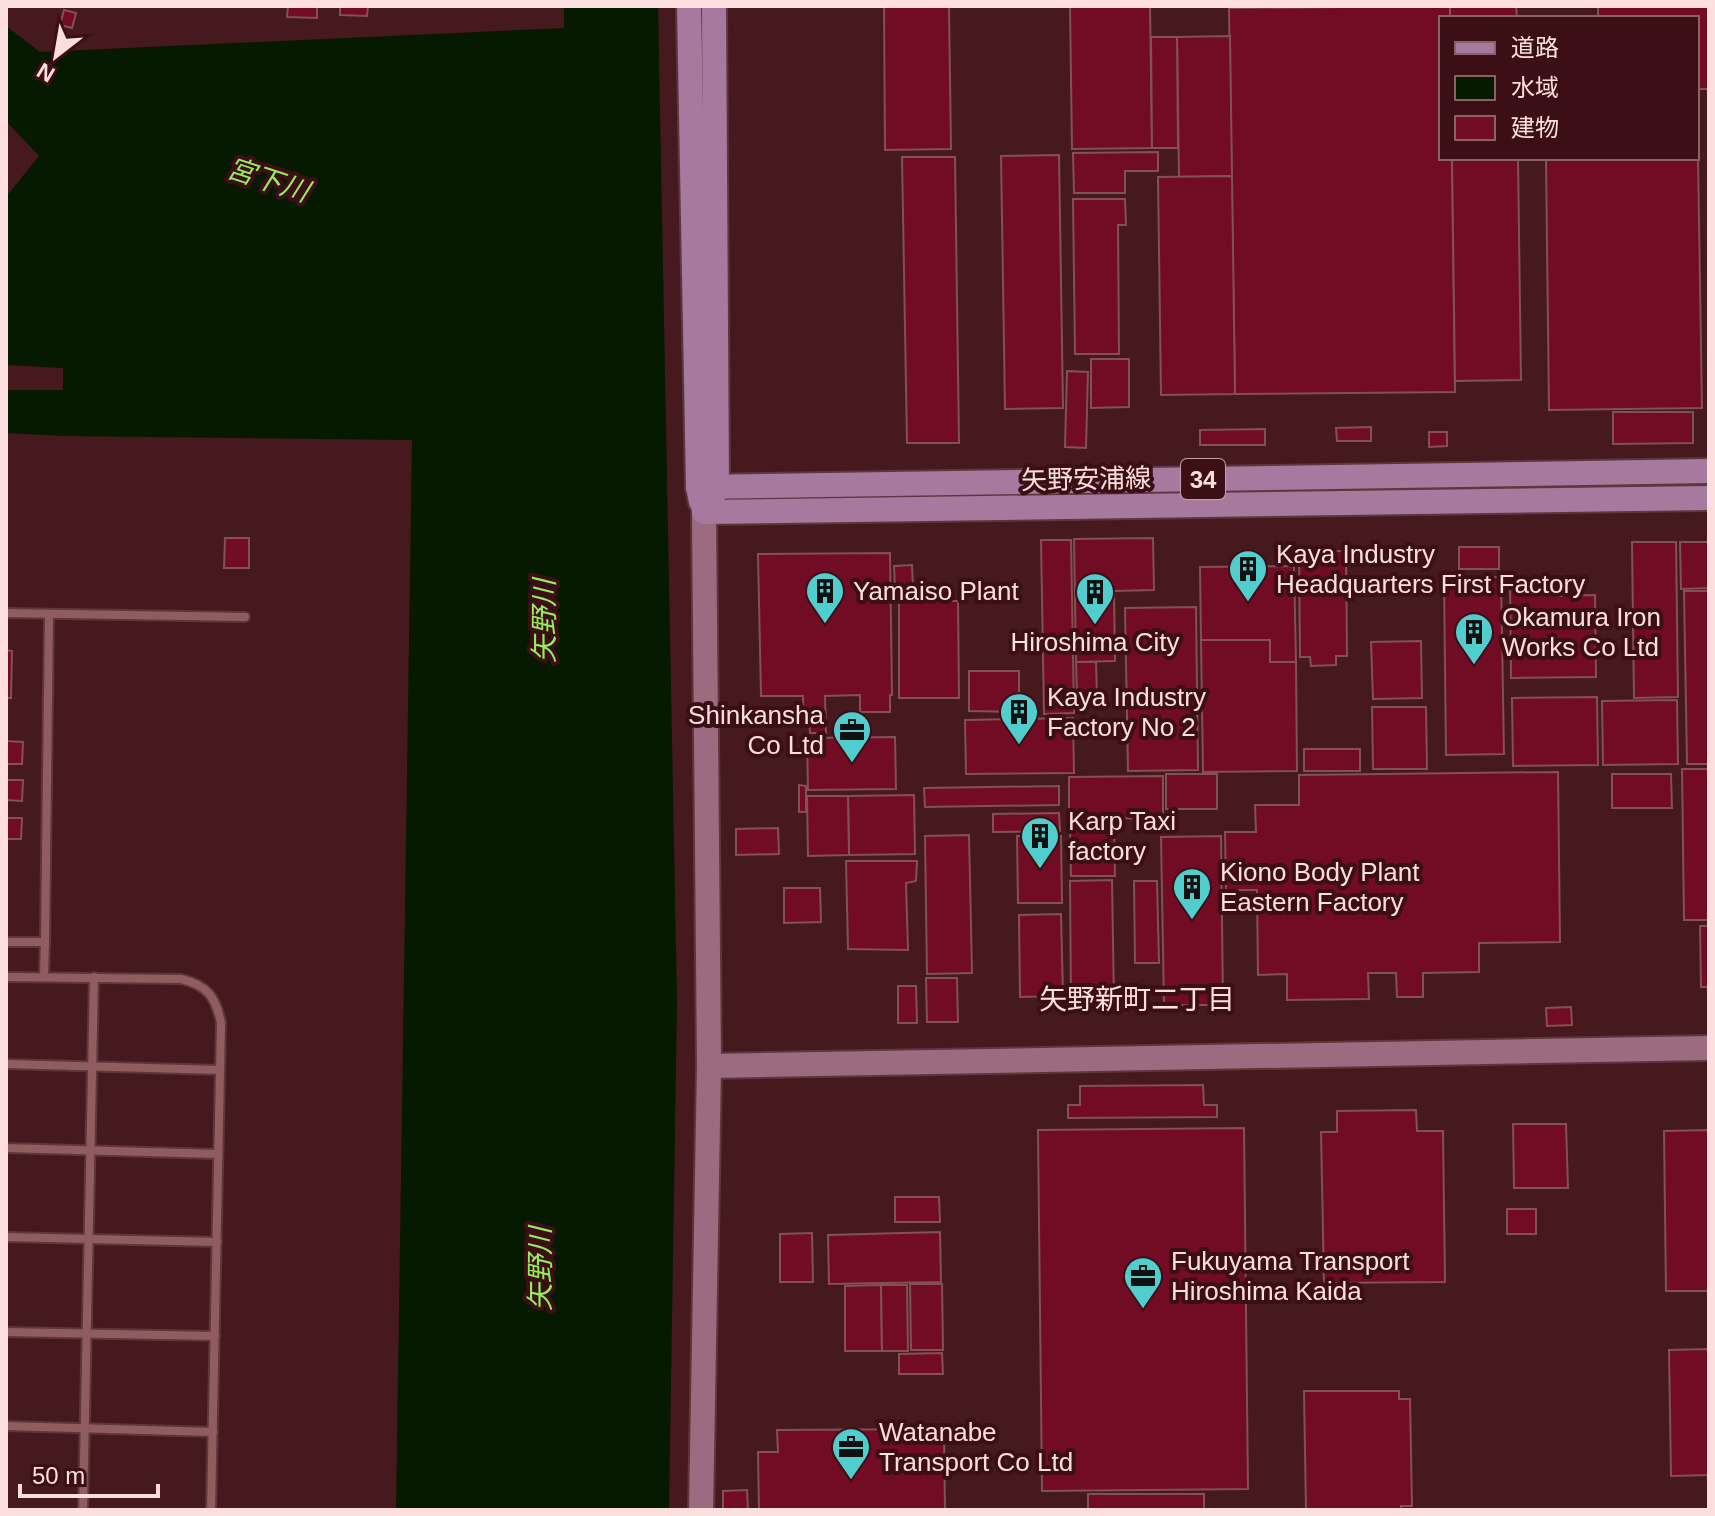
<svg xmlns="http://www.w3.org/2000/svg" width="1715" height="1516" font-family="Helvetica,'Noto Sans JP',sans-serif">
<rect width="100%" height="100%" fill="#46191f"/>
<path fill="#051a00" d="M564,6H658L677,1002L669,1510H396L412,440L64,436L6,433V390H63V368L6,365V197L39,156L6,121V26L40,52L564,28Z"/>
<g fill="#720c25" stroke="#835053" stroke-width="2">
<path d="M288,6H317V18L287,17Z"/>
<path d="M340,6H368L367,16L340,15Z"/>
<path d="M884,6H949L951,149L885,150Z"/>
<path d="M1070,6H1150L1152,148L1072,149Z"/>
<path d="M1450,6H1516L1517,18H1450Z"/>
<path d="M1450,6V18H1441V158H1452L1455,392L1235,394L1229,8Z"/>
<path d="M1598,6H1709V89H1697V18H1598Z"/>
<path d="M64,10L76,13L72,28L60,25Z"/>
<path d="M1230,36L1232,176L1179,177L1177,37Z"/>
<path d="M1151,37H1177L1178,148H1152Z"/>
<path d="M1158,152V171H1125V193H1074L1073,153Z"/>
<path d="M1059,155L1063,408L1005,409L1001,156Z"/>
<path d="M902,157H955L959,443H907Z"/>
<path d="M1452,158H1518L1521,380L1455,381Z"/>
<path d="M1698,158L1702,408L1549,410L1546,159Z"/>
<path d="M1232,176L1235,394L1161,395L1158,177Z"/>
<path d="M1073,199H1125L1126,225H1118L1119,354H1075Z"/>
<path d="M1091,359H1129V407L1091,408Z"/>
<path d="M1067,371L1088,372L1086,448L1065,447Z"/>
<path d="M1613,412H1693V443L1613,444Z"/>
<path d="M1371,427V441H1337L1336,428Z"/>
<path d="M1265,429V445H1200V430Z"/>
<path d="M1429,432H1447V446L1429,447Z"/>
<path d="M225,538H249V568H224Z"/>
<path d="M1153,538L1154,590L1114,591L1115,661L1076,662L1074,539Z"/>
<path d="M1041,540H1071L1074,713L1044,714Z"/>
<path d="M1632,542H1676L1678,697L1634,698Z"/>
<path d="M1680,542H1709V588L1681,589Z"/>
<rect x="1459" y="547" width="40" height="22"/>
<path d="M1299,551H1346L1347,656H1336V665L1311,666L1310,657H1300Z"/>
<path d="M890,553L892,695H890V712H860V695L825,696L826,733H810L809,718H803V696H761L758,554Z"/>
<path d="M912,565L913,588H895L894,566Z"/>
<path d="M1294,566L1296,662H1270V640H1201L1200,567Z"/>
<path d="M1501,577L1504,754L1446,755L1444,578Z"/>
<path d="M1555,582V596L1595,595L1596,677L1511,678L1510,583Z"/>
<path d="M1684,591H1709V764H1687Z"/>
<path d="M899,601H958L959,698H899Z"/>
<path d="M1196,607L1198,770L1128,771L1125,608Z"/>
<path d="M1201,640H1270V662H1296L1297,771L1203,772Z"/>
<path d="M1421,641L1422,698L1373,699L1371,642Z"/>
<path d="M6,650L12,651L11,698H6Z"/>
<path d="M1076,662H1096L1097,696H1077Z"/>
<path d="M969,671H1019V712L969,711Z"/>
<path d="M1597,697L1598,765L1513,766L1512,698Z"/>
<path d="M1677,700L1678,764L1603,765L1602,701Z"/>
<path d="M1372,707H1426L1427,769H1373Z"/>
<path d="M1073,718L1074,773L966,774L965,720Z"/>
<path d="M895,737L896,789L808,790L807,738Z"/>
<path d="M6,741L23,742L22,764H6Z"/>
<rect x="1304" y="749" width="56" height="22"/>
<path d="M1682,769H1709V920H1684Z"/>
<path d="M1558,772L1560,942L1479,943V972L1423,973V997H1397L1396,973H1368L1369,999L1287,1000V974L1258,975L1257,890H1226L1225,832H1256L1255,805H1299V775Z"/>
<rect x="1166" y="774" width="51" height="35"/>
<path d="M1612,774H1671L1672,808H1612Z"/>
<path d="M1163,776V818L1069,819V777Z"/>
<path d="M6,780H23L22,801L6,800Z"/>
<path d="M799,785L806,786V812H799Z"/>
<path d="M1059,786V805L925,807L924,788Z"/>
<path d="M914,795L915,854L849,855L848,796Z"/>
<path d="M807,796H848L849,855L808,856Z"/>
<path d="M1059,813L1060,831L993,832V814Z"/>
<path d="M6,818H22L21,839H6Z"/>
<path d="M1070,826H1114L1115,876H1071Z"/>
<path d="M778,828L779,854L736,855V829Z"/>
<path d="M969,835L972,973L927,974L925,836Z"/>
<path d="M1017,836H1061L1062,903H1018Z"/>
<path d="M1221,836L1223,1005H1164L1161,837Z"/>
<path d="M846,861H917L916,881L906,883L908,950L848,949Z"/>
<path d="M1112,880L1114,1002H1071L1070,881Z"/>
<path d="M1134,881H1157L1159,963H1135Z"/>
<path d="M784,888H820L821,922L784,923Z"/>
<path d="M1061,914L1063,996L1020,997L1019,915Z"/>
<path d="M1700,926H1709V987H1701Z"/>
<path d="M926,978H957L958,1022H927Z"/>
<path d="M898,986H916L917,1023H898Z"/>
<path d="M1571,1007L1572,1025L1547,1026L1546,1008Z"/>
<path d="M1203,1085L1204,1105H1217V1117L1068,1118V1105H1080V1086Z"/>
<path d="M1416,1110L1417,1131H1443L1445,1282L1324,1283L1321,1132H1337V1111Z"/>
<path d="M1513,1124H1566L1568,1188H1514Z"/>
<path d="M1244,1128L1248,1489L1042,1491L1038,1130Z"/>
<path d="M1709,1130V1291H1666L1664,1131Z"/>
<path d="M895,1197H939L940,1222H895Z"/>
<rect x="1507" y="1209" width="29" height="25"/>
<path d="M940,1232L941,1282L829,1284L828,1235Z"/>
<path d="M812,1233L813,1282H780V1234Z"/>
<path d="M910,1284H942L943,1350H911Z"/>
<path d="M881,1285L882,1351H845V1286Z"/>
<path d="M881,1285H907L908,1351H882Z"/>
<path d="M1709,1349V1475L1671,1476L1669,1350Z"/>
<path d="M942,1353L943,1374H899V1354Z"/>
<path d="M1304,1391H1399V1399H1410L1412,1506H1401V1510H1306Z"/>
<path d="M944,1429L945,1510H759L758,1452H778L777,1430Z"/>
<path d="M747,1490L748,1510H723V1491Z"/>
<rect x="1088" y="1494" width="116" height="16"/>
</g>
<g fill="none" stroke-linecap="round" stroke-linejoin="round">
<defs>
<g id="lane">
<path d="M6,613L245,617"/>
<path d="M6,942H45L49,614"/>
<path d="M44,976L45,942"/>
<path d="M6,977L181,979C207,985 216,997 221,1023L211,1510"/>
<path d="M6,1064L220,1070"/>
<path d="M6,1148L218,1154"/>
<path d="M6,1237L217,1242"/>
<path d="M6,1332L215,1336"/>
<path d="M6,1426L213,1432"/>
<path d="M83,1510L94,977"/>
</g>
<g id="secondary">
<path d="M709,1066L1709,1048"/>
<path d="M701,1510L709,1066L704,512"/>
</g>
<g id="primary">
<path d="M689,6L698,487L701,502"/>
<path d="M698,487L1709,471"/>
<path d="M711,499L717,488L714,6"/>
<path d="M704,512L1709,498"/>
</g>
</defs>
<use href="#lane" stroke="#5d373c" stroke-width="12"/>
<use href="#secondary" stroke="#5d373c" stroke-width="28"/>
<use href="#primary" stroke="#5d373c" stroke-width="28"/>
<use href="#lane" stroke="#905c5f" stroke-width="8"/>
<use href="#secondary" stroke="#9c6b7f" stroke-width="24"/>
<use href="#primary" stroke="#a7799f" stroke-width="24"/>
</g>
<defs>
<symbol id="building-pin" viewBox="-11 -11 22 30"><path d="M0 17L-7.5 6A9.5 9.5 0 1 1 7.5 6Z" fill="#52cdcd" stroke="#3b0f15"/><path d="M-4-6H4V6H1V3H-1V6H-4ZM-2.5-4.3h1.7v1.8h-1.7ZM.8-4.3h1.7v1.8H.8ZM-2.5-1h1.7V.8h-1.7ZM.8-1h1.7V.8H.8Z" fill="#111"/></symbol>
<symbol id="office-pin" viewBox="-11 -11 22 30"><path d="M0 17L-7.5 6A9.5 9.5 0 1 1 7.5 6Z" fill="#52cdcd" stroke="#3b0f15"/><path d="M-6-3h4V-5.5h4V-3h4V5H-6ZM-1-4.5V-3h2v-1.5ZM-6 0V1H6V0Z" fill="#111"/></symbol>
</defs>
<g fill-rule="evenodd">
<use href="#building-pin" x="1226" y="547" width="44" height="60"/>
<use href="#building-pin" x="803" y="569" width="44" height="60"/>
<use href="#building-pin" x="1073" y="570" width="44" height="60"/>
<use href="#building-pin" x="1452" y="610" width="44" height="60"/>
<use href="#building-pin" x="997" y="690" width="44" height="60"/>
<use href="#office-pin" x="830" y="708" width="44" height="60"/>
<use href="#building-pin" x="1018" y="814" width="44" height="60"/>
<use href="#building-pin" x="1170" y="865" width="44" height="60"/>
<use href="#office-pin" x="1121" y="1254" width="44" height="60"/>
<use href="#office-pin" x="829" y="1425" width="44" height="60"/>
</g>
<g text-anchor="middle" dominant-baseline="central" stroke-width="8" stroke-linejoin="round" paint-order="stroke">
<rect fill="#3b0f15" stroke="#c3a0a2" stroke-width="2" x="1181" y="459" width="44" height="40" rx="6"/>
<g font-size="24" font-weight="bold" fill="#fddedf">
<text x="1203" y="479">34</text>
</g>
<g font-size="26" fill="#fddedf" stroke="#3b0f15">
<text transform="translate(1086 479) rotate(-1)">矢野安浦線</text>
</g>
<g font-size="26" fill="#fddedf" stroke="#3b0f15" text-anchor="start">
<text x="1276" y="554">Kaya Industry<tspan x="1276" dy="30">Headquarters First Factory</tspan></text>
<text x="853" y="591">Yamaiso Plant</text>
<text x="1502" y="617">Okamura Iron<tspan x="1502" dy="30">Works Co Ltd</tspan></text>
<text x="1095" y="642" text-anchor="middle">Hiroshima City</text>
<text x="1047" y="697">Kaya Industry<tspan x="1047" dy="30">Factory No 2</tspan></text>
<text x="824" y="715" text-anchor="end">Shinkansha<tspan x="824" dy="30">Co Ltd</tspan></text>
<text x="1068" y="821">Karp Taxi<tspan x="1068" dy="30">factory</tspan></text>
<text x="1220" y="872">Kiono Body Plant<tspan x="1220" dy="30">Eastern Factory</tspan></text>
<text x="1171" y="1261">Fukuyama Transport<tspan x="1171" dy="30">Hiroshima Kaida</tspan></text>
<text x="879" y="1432">Watanabe<tspan x="879" dy="30">Transport Co Ltd</tspan></text>
</g>
<g font-size="28" font-style="italic" fill="#94ec5e" stroke="#3b0f15">
<text transform="translate(268 180) rotate(18)">宮下川</text>
<text transform="translate(544 621) rotate(-90)">矢野川</text>
<text transform="translate(540 1269) rotate(-90)">矢野川</text>
</g>
<g font-size="28" fill="#fddedf" stroke="#3b0f15">
<text x="1137" y="999">矢野新町二丁目</text>
</g>
</g>
<rect width="1715" height="1516" fill="none" stroke="#fddedf" stroke-width="16"/>
<rect x="1439" y="16" width="260" height="144" fill="#3b0f15" stroke="#896266" stroke-width="2"/>
<rect x="1455" y="42" width="40" height="12" fill="#a7799f" stroke="#896266" stroke-width="2"/>
<text x="1511" y="56" font-size="24" fill="#fddedf">道路</text>
<rect x="1455" y="76" width="40" height="24" fill="#051a00" stroke="#896266" stroke-width="2"/>
<text x="1511" y="96" font-size="24" fill="#fddedf">水域</text>
<rect x="1455" y="116" width="40" height="24" fill="#720c25" stroke="#896266" stroke-width="2"/>
<text x="1511" y="136" font-size="24" fill="#fddedf">建物</text>
<g transform="translate(56 56) rotate(211)" stroke="#3b0f15" stroke-width="6" paint-order="stroke">
<path d="M0-6L14 30L0 20L-14 30Z" fill="#fddedf"/>
<text y="-12" font-size="22" font-weight="bold" text-anchor="middle" fill="#fddedf">N</text>
</g>
<path d="M20 1484v12h138v-12" fill="none" stroke="#fddedf" stroke-width="4"/>
<text x="32" y="1484" font-size="24" fill="#fddedf" stroke="#3b0f15" stroke-width="6" paint-order="stroke">50 m</text>
</svg>
